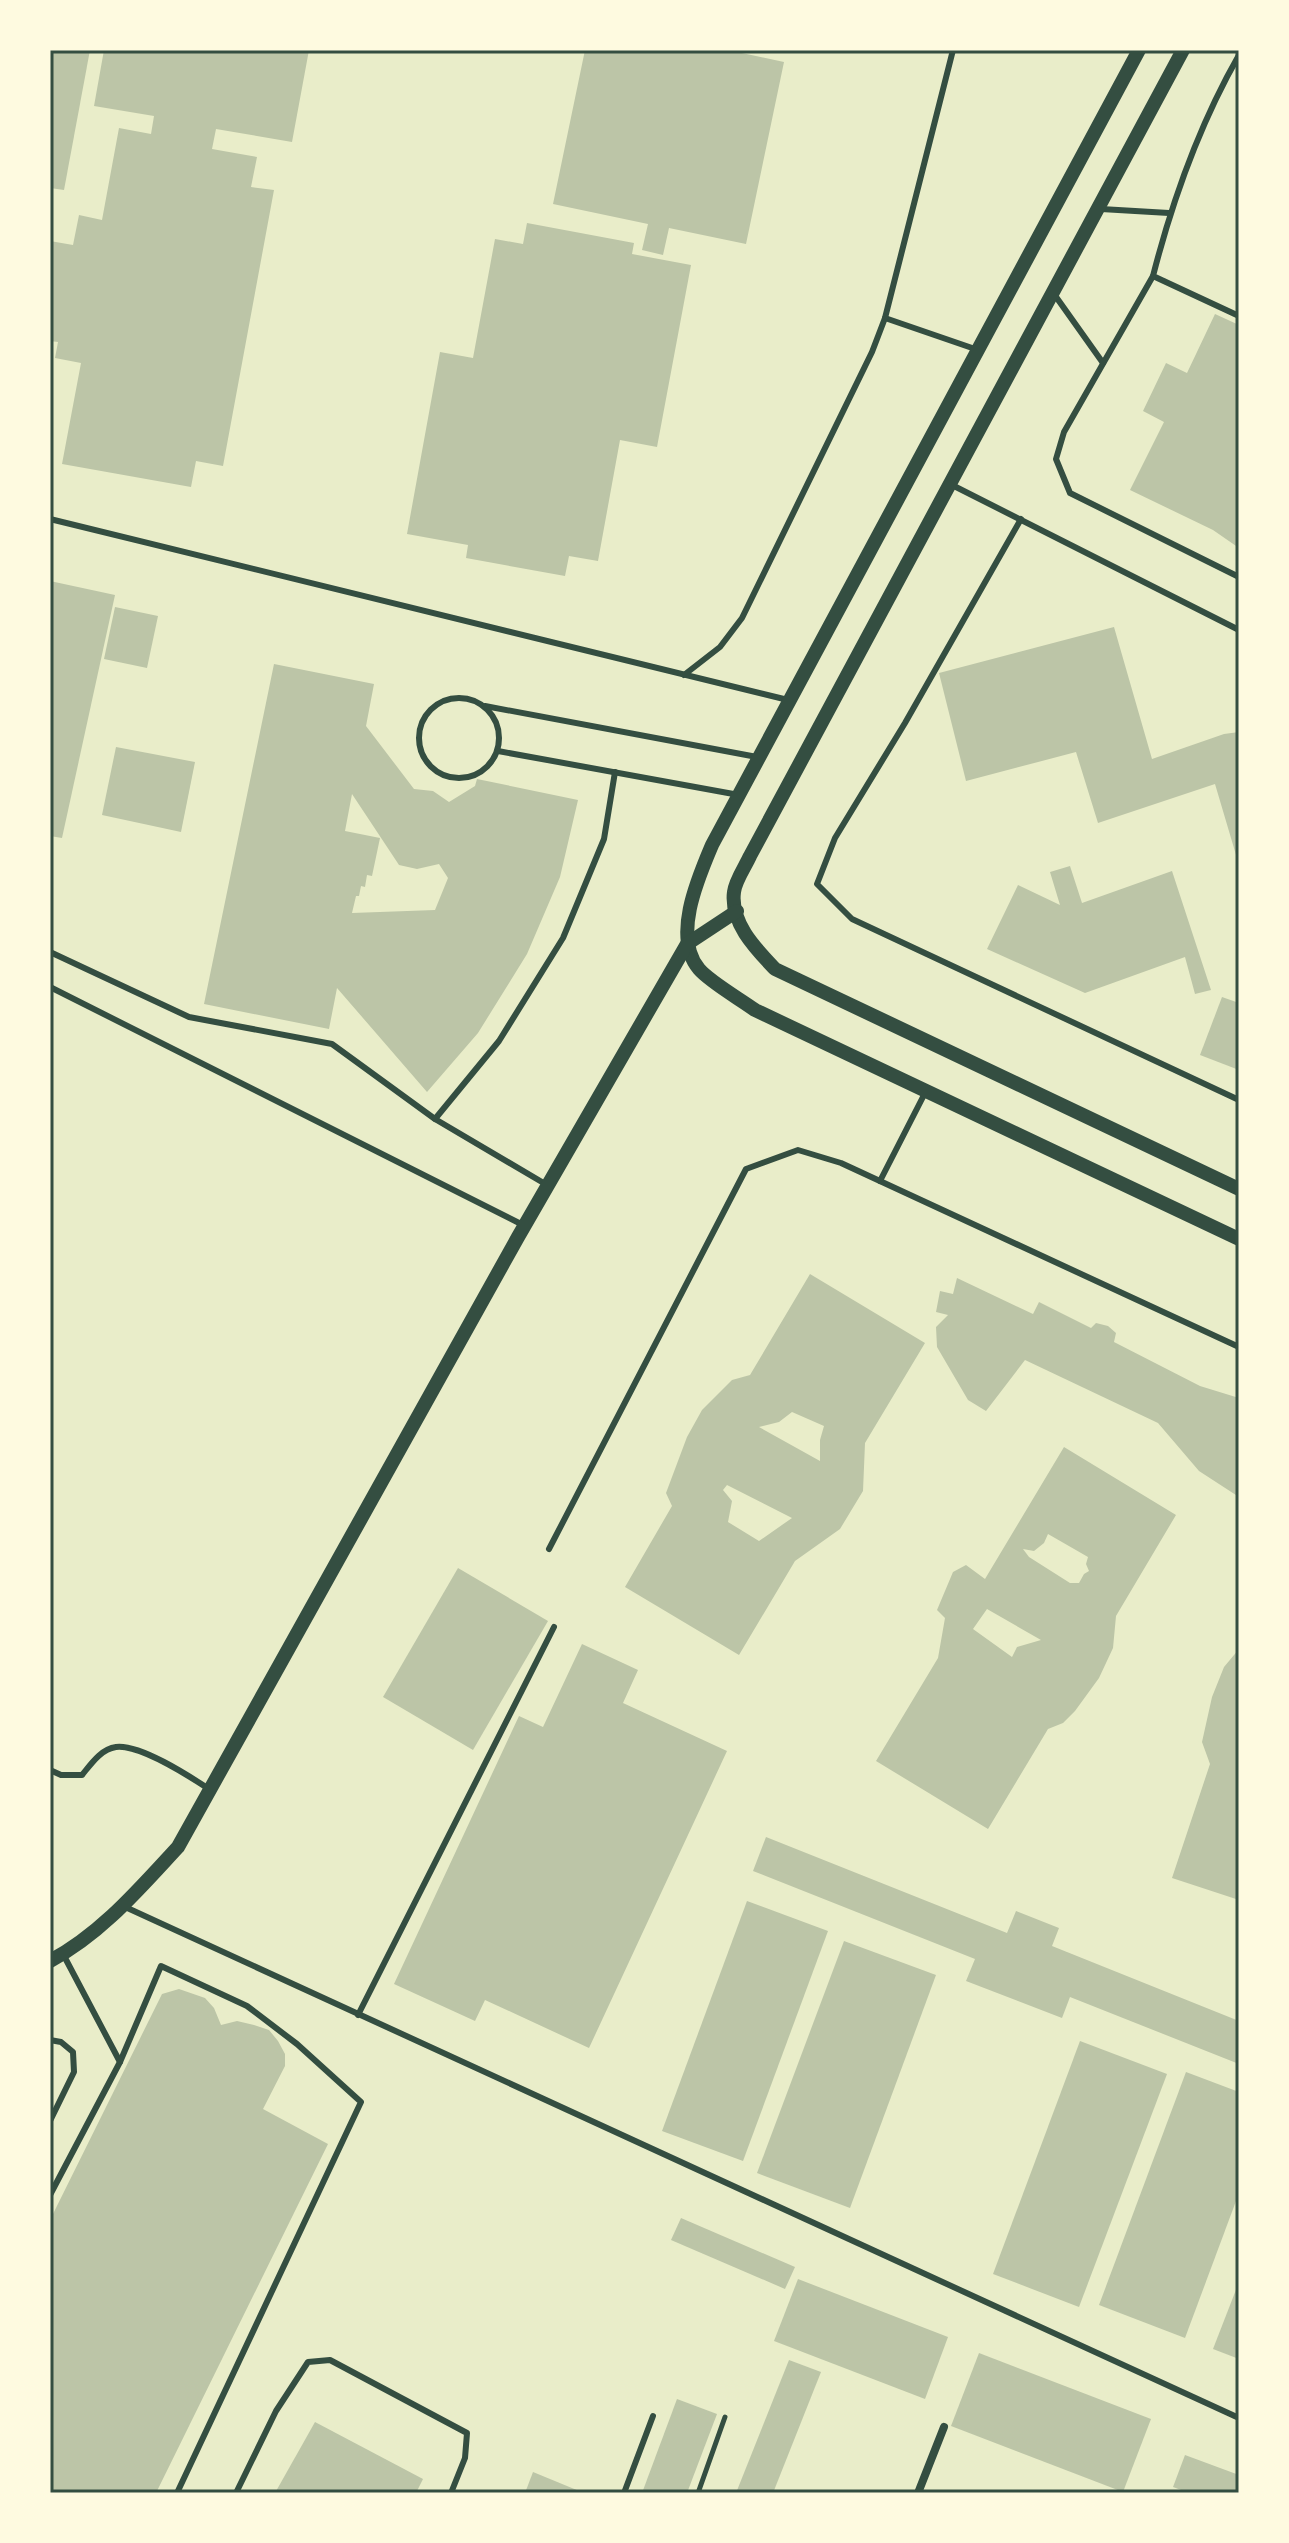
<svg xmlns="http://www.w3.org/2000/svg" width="1289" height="2543" font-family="'Alegreya Sans',sans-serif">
<rect width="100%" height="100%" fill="#e9edc9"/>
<g fill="#bcc5a7" fill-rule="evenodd">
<path d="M50,50H90L64,190L50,188Z"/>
<path d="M104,50H309L292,142L216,129L212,149L257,157L251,187L274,190L223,466L196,461L191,487L62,464L81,363L55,358L58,342L50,341V241L73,245L79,215L102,220L119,128L151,134L154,116L94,106Z"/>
<path d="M585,50H728L784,62L746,244L669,228L663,255L642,250L648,224L553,204Z"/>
<path d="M527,223L634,243L632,254L691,265L657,447L620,440L598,561L569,556L565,576L466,558L468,545L407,534L440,352L473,358L495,239L523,244Z"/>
<path d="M1215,314L1239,325V548L1213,530L1130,490L1164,422L1143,411L1166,363L1187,373Z"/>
<path d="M50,581L115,595L62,838L50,836Z"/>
<path d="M115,607L158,616L147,668L104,659Z"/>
<path d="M1114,627L1152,759L1224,734L1239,732V865L1215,784L1098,823L1076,752L966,781L939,673Z"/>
<path d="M274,664L374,684L366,726L414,789L433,791L449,802L475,786L477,779L578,800L560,877L527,954L478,1033L427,1092L337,988L329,1029L204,1004ZM352,794L399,865L417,869L439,864L448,878L435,910L352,913L356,896H359L361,886L365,887L367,875L372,876L380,838L345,831Z"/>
<path d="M116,747L195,762L181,832L102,815Z"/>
<path d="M1070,866L1082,903L1172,871L1211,990L1195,994L1185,957L1085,993L987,949L1018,885L1060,905L1050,872Z"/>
<path d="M1222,997L1239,1003V1070L1200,1055Z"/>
<path d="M810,1274L925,1343L865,1443L863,1491L840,1529L795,1561L739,1655L625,1587L672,1506L666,1493L687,1437L702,1410L732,1380L750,1375ZM792,1412L824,1426L820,1440V1461L759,1427L779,1422ZM727,1485L792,1518L759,1541L728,1522L732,1501L723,1490Z"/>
<path d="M957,1278L1033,1314L1039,1302L1091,1328L1096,1323L1108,1326L1116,1333L1114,1342L1200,1386L1239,1398V1497L1199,1471L1158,1423L1025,1360L986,1411L968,1400L937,1347L936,1327L948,1315L936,1312L940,1291L953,1294Z"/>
<path d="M1064,1447L1176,1515L1116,1616L1113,1648L1099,1678L1075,1711L1063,1723L1048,1729L988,1829L876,1761L938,1658L945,1618L937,1610L953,1572L966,1565L985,1579ZM1048,1534L1088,1557L1086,1564L1089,1571L1084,1574L1079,1583H1070L1029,1557L1023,1549L1034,1551L1044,1543ZM987,1609L1041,1640L1017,1647L1012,1657L973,1629Z"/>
<path d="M458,1568L548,1621L473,1750L383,1697Z"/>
<path d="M582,1644L638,1670L623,1703L727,1751L589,2048L485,2000L475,2021L394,1984L519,1716L543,1727Z"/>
<path d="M1239,1649V1900L1172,1878L1210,1764L1202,1742L1212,1697L1224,1667Z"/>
<path d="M766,1837L1007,1933L1016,1911L1059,1928L1052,1946L1239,2021V2064L1070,1997L1062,2018L966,1981L975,1959L753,1871Z"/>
<path d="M747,1901L828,1931L743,2161L662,2131Z"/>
<path d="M844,1941L936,1975L850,2208L757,2173Z"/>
<path d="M179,1989L205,1998L214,2008L221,2025L237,2021L254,2025L269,2030L278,2041L285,2054V2066L263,2109L328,2144L156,2493H50V2220L162,1994Z"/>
<path d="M1080,2041L1167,2074L1079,2307L993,2274Z"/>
<path d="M1186,2072L1239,2092V2193L1185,2338L1099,2305Z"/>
<path d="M681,2218L795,2267L785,2289L671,2240Z"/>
<path d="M798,2279L948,2337L925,2399L774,2341Z"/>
<path d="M1239,2282V2359L1213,2349Z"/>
<path d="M979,2353L1151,2419L1123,2492L951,2426Z"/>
<path d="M789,2360L821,2372L773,2493H736Z"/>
<path d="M677,2399L717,2414L687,2493H642Z"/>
<path d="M315,2422L423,2479L416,2493H275Z"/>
<path d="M1185,2455L1239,2475V2493H1189L1173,2487Z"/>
<path d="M533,2472L584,2493H525Z"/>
</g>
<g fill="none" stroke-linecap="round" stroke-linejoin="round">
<path stroke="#344e41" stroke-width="5" d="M698,2493L725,2417"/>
<g stroke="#344e41" stroke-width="6">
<path d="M1239,55C1199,125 1173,198 1153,276L1239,316"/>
<path d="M1101,209L1169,213"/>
<path d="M1153,276L1064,432L1056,459L1070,493L1239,577"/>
<path d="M1054,294L1103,363"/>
<path d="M885,318L978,350"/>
<path d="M950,484L1239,630"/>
<path d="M50,519L788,700"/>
<path d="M1021,519L905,723L835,838L817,884L852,919L1239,1100"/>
<path d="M684,675L720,647L742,618L872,352L885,318L953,50"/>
<circle cx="459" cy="738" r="40"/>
<path d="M485,706L757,757"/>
<path d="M498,751L739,795"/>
<path d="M50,952L189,1017L332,1044L435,1119L547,1185"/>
<path d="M50,987L525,1226"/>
<path d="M435,1119L499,1041L563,938L604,839L615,772"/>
<path d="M880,1181L926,1091"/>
<path d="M549,1549L746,1169L798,1150L841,1163L1239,1347"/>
<path d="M50,1770L61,1775H82C91,1764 101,1749 116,1747C140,1744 189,1776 209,1789"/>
<path d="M123,1906L1239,2418"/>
<path d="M63,1954L120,2062"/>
<path d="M358,2015L554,1627"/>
<path d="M50,2040L61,2042L73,2052L74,2072L50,2121"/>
<path d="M50,2195L120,2062L161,1966L247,2006L297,2044L361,2102L177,2493"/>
<path d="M236,2493L276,2411L308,2362L330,2360L467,2433L465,2458L451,2493"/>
<path d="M624,2493L653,2416"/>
</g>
<path stroke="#344e41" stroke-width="8" d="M918,2493L944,2427"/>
<g stroke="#344e41" stroke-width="14">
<path d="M1139,50L712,845C698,878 672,937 699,969C710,982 740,999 755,1010L1239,1239"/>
<path d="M1183,50L750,856C745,867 735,881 734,892C730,923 756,949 775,969L1239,1189"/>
<path d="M50,1961C101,1934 140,1888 178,1847L518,1237L687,944L737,911"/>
</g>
</g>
<rect width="1289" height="2543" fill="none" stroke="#fefae0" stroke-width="104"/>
<rect x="52" y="52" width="1185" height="2439" fill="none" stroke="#344e41" stroke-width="3"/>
</svg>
